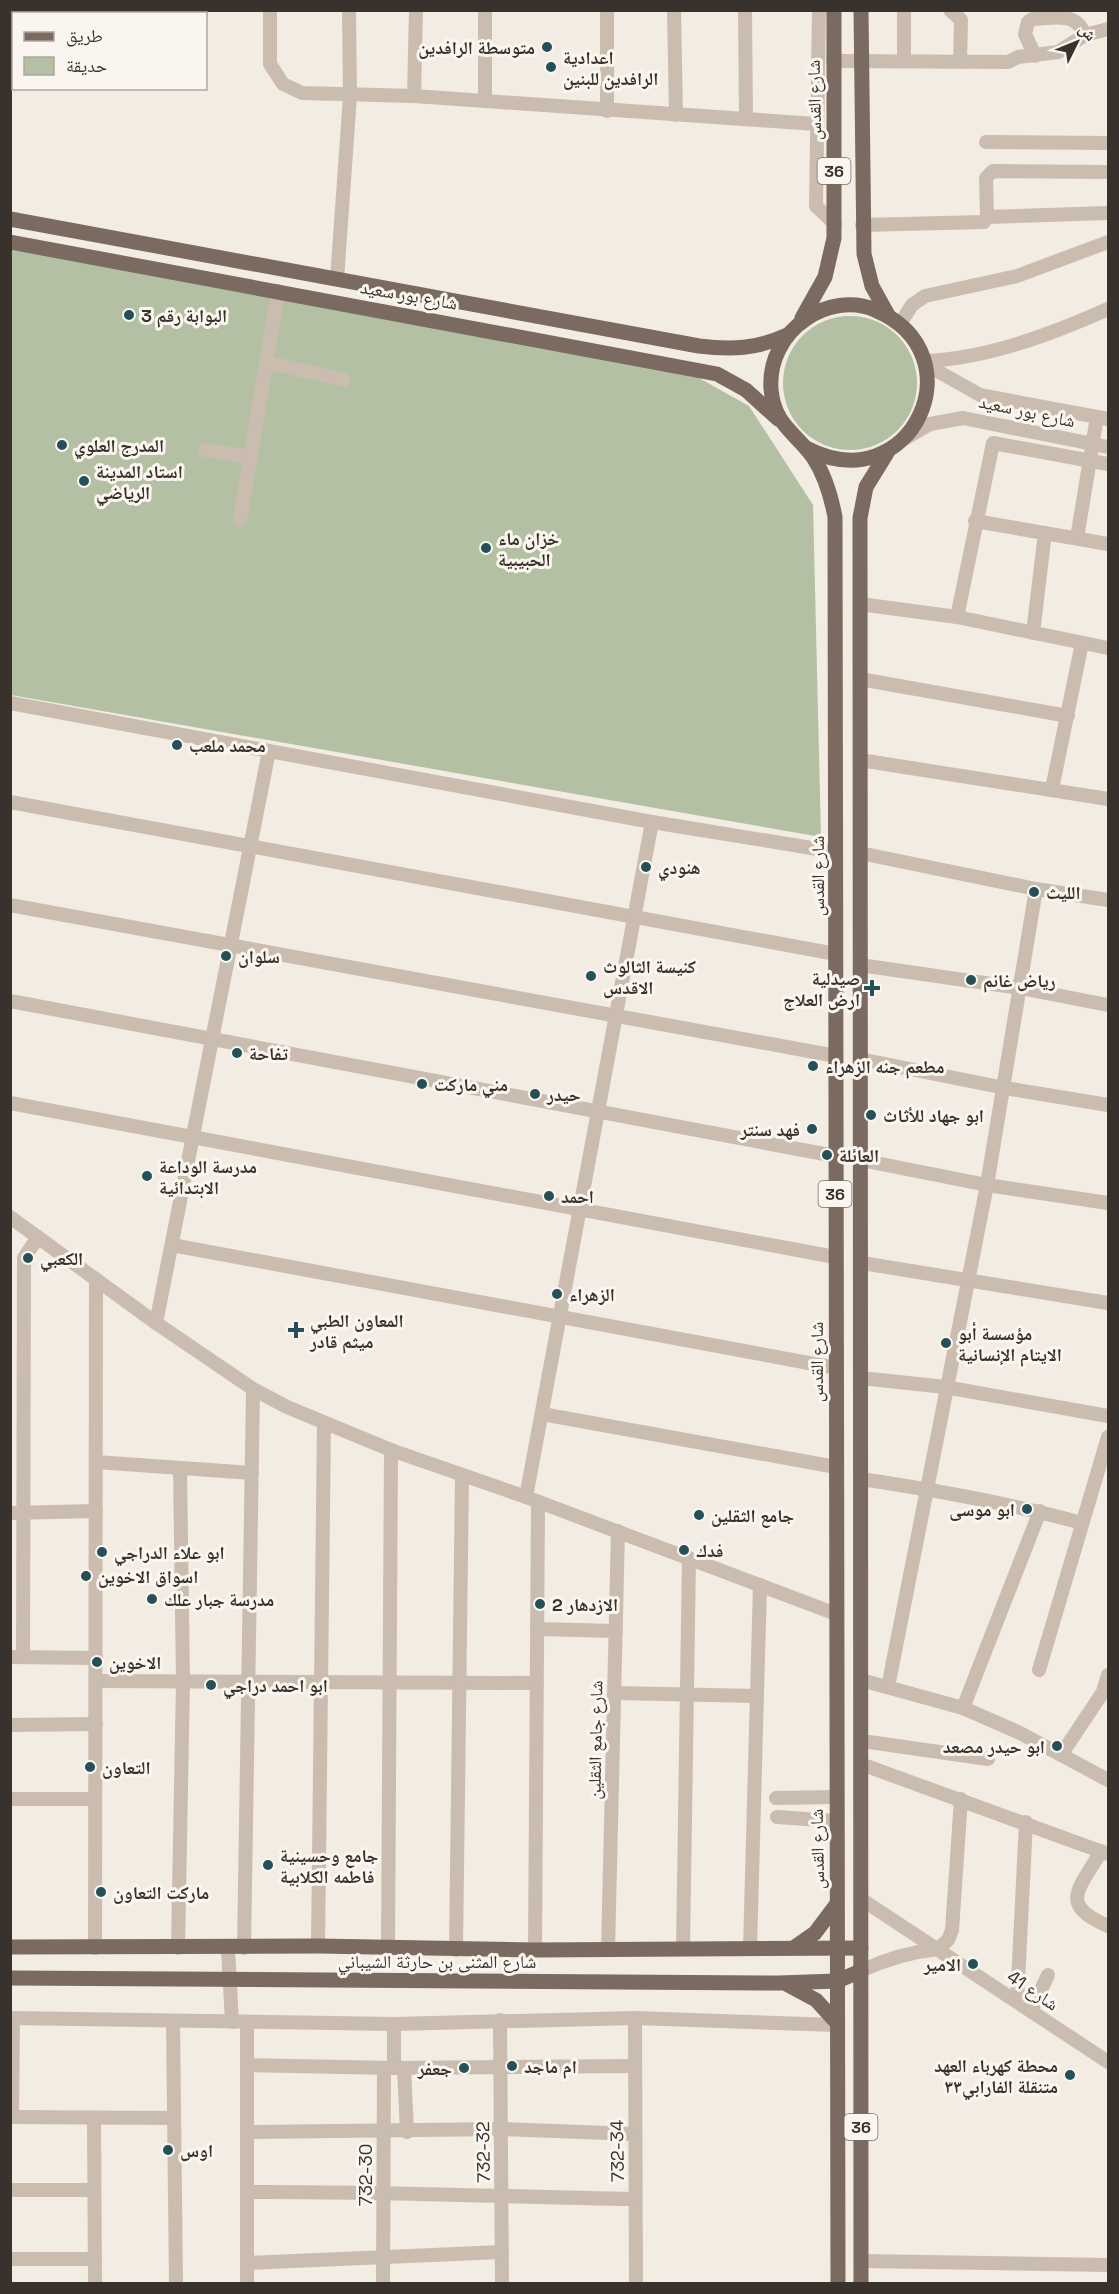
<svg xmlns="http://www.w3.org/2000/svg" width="1119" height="2294" font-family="'Space Grotesk','Noto Naskh Arabic',sans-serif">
<rect width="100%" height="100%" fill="#f2ece3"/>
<g fill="#b4c0a3">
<path d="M11,242L674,364L749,406L813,505L821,837L11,695Z"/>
<circle cx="850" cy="383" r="67"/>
</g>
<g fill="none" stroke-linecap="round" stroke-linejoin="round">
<g stroke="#cabdaf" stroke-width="14">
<path d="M270,10V64L283,84L302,93L414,96L816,124"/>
<path d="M674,10L676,115"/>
<path d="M745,10L746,119"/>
<path d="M819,10L816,206L835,224"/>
<path d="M950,10L961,20L960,62"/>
<path d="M63,14V10"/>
<path d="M201,14V10"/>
<path d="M10,17L14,18"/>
<path d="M1035,56L1025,34L1028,22L1032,19C1054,18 1076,11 1085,35"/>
<path d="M833,61L1008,62L1018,57L1058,52L1085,35L1108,29"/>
<path d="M904,61V10"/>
<path d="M414,96L416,10"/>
<path d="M485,101V10"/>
<path d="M607,111V10"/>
<path d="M986,142L1108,143"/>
<path d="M987,217L1108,213"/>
<path d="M862,225L984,222L987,217L986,178L993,171L1105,172"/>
<path d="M337,279L350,96L349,10"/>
<path d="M900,324L912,305L925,296L1017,276L1108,242"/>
<path d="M924,361C986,359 1052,334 1108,309"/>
<path d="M266,362L343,380"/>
<path d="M925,364L980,395L1108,419"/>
<path d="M906,438L930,424L963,418L1108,447"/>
<path d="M205,450L251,457"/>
<path d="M240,519L278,291"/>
<path d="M975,521L1108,544"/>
<path d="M1077,538L1097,417"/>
<path d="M860,604L957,617L1108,648"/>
<path d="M957,617L993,443L1108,464"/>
<path d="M1033,633L1045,533"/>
<path d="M860,679L1068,716"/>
<path d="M10,703L652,822L836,852"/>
<path d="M860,760L1108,799"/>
<path d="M1052,789L1082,643"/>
<path d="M10,802L836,954"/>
<path d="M860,853L1036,889L1108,900"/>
<path d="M10,905L836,1056"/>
<path d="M860,965L1020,988L1108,1005"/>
<path d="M10,1001L835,1156"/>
<path d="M860,1059L1005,1088L1108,1105"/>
<path d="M10,1103L835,1257"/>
<path d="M861,1160L987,1185L1108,1203"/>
<path d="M10,1217L156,1323L253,1389L287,1407L391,1450L526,1497L836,1614"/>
<path d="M172,1245L836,1368"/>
<path d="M862,1263L1108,1303"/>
<path d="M156,1323L269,751"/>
<path d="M861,1378L945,1387L1108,1416"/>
<path d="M542,1414L836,1467"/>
<path d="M96,1462L252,1473"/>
<path d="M861,1479C935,1490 1009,1503 1082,1523"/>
<path d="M526,1497L652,822"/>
<path d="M10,1513L96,1511"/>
<path d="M537,1629L616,1631"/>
<path d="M10,1657L96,1658"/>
<path d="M23,1657L24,1258L38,1237"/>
<path d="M1039,1670L1108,1437"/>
<path d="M861,1680L963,1708L1018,1732L1108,1780"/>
<path d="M96,1681L537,1683"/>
<path d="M888,1687L987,1185L1036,889"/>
<path d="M614,1693L757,1696"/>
<path d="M963,1708L1040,1511"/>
<path d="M10,1725L96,1724"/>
<path d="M862,1741L988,1759"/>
<path d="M1061,1755L1103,1692L1108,1675"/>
<path d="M861,1764L1108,1854"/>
<path d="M776,1798L835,1797"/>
<path d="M10,1799H95"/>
<path d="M777,1817L835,1821"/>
<path d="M1101,1851C1080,1889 1057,1904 1108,1926"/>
<path d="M861,1899L1108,2062"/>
<path d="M318,1946L324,1423"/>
<path d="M95,1948L96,1279"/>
<path d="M178,1948L183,1681L180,1468"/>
<path d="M244,1948L253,1389"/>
<path d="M228,1949L232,2022"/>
<path d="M388,1949L391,1450"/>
<path d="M683,1949L689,1558"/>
<path d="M750,1949L760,1585"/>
<path d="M938,1949L948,1940L952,1930L961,1799"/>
<path d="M456,1950L462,1475"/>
<path d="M535,1950L538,1502"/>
<path d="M608,1950L618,1531"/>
<path d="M861,1971C886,1959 910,1952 938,1949"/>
<path d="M1017,2001L1026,1822"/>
<path d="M1031,2011L1048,1975"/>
<path d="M10,2018L394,2024L635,2018L837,2025"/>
<path d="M635,2018L636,2284"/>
<path d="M500,2020L502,2284"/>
<path d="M173,2021L176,2284"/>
<path d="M394,2024V2068"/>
<path d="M247,2065L394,2068L634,2066"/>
<path d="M404,2068L407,2132"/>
<path d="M10,2117L174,2118"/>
<path d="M12,2117L13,2018"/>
<path d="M94,2118L95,2284"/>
<path d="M247,2132L501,2129L635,2134"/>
<path d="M10,2190H94"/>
<path d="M247,2192C377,2191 506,2197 635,2199"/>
<path d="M10,2259H95"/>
<path d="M861,2261L1108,2265"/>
<path d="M247,2263L502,2252"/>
<path d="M247,2284V2022"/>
<path d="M383,2284L384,2068"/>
</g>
<g stroke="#7a6a5f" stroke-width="15">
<path d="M861,10L864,254L872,286L888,315"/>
<path d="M10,219L699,346C731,350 757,349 787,335"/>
<path d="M10,242L717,374L746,390L778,419"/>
<path d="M802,318L825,277L834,238V10"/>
<path d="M806,448C911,503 980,354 875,310C853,300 825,305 806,319C783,334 769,361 771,389C774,425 795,432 813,457C825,475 831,496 835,517L838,2284"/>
<path d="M10,1947L318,1946L535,1950L861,1948"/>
<path d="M795,1947L815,1933L836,1905"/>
<path d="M10,1978L779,1983L837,1981L861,1971"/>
<path d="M788,1985L816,2000L837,2023"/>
<path d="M861,2284L860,518L866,487L887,453"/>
</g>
</g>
<g fill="#255058" stroke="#faf6ef" stroke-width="2">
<circle cx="547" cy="47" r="6"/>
<circle cx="551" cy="67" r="6"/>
<circle cx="129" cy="315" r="6"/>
<circle cx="62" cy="445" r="6"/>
<circle cx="84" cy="481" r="6"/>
<circle cx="486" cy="548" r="6"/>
<circle cx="177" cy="745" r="6"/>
<circle cx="646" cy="867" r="6"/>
<circle cx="1034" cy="892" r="6"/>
<circle cx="226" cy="956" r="6"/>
<circle cx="591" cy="976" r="6"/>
<circle cx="971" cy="980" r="6"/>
<path d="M869 979h6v6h6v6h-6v6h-6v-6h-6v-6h6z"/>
<circle cx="237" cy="1053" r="6"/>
<circle cx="813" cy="1066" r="6"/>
<circle cx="422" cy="1084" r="6"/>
<circle cx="535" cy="1094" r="6"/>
<circle cx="871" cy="1115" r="6"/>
<circle cx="812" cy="1129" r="6"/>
<circle cx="827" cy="1155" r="6"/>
<circle cx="147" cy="1176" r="6"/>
<circle cx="549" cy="1196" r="6"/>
<circle cx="28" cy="1258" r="6"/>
<circle cx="557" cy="1294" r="6"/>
<path d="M293 1321h6v6h6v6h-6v6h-6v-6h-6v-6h6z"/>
<circle cx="946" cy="1343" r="6"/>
<circle cx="1027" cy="1509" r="6"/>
<circle cx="699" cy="1515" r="6"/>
<circle cx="684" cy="1550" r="6"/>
<circle cx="102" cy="1552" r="6"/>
<circle cx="86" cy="1576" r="6"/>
<circle cx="152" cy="1599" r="6"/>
<circle cx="540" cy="1604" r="6"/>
<circle cx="97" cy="1662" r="6"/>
<circle cx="211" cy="1685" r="6"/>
<circle cx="1057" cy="1746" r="6"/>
<circle cx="90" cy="1767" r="6"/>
<circle cx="268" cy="1865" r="6"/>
<circle cx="101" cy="1892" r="6"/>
<circle cx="973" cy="1964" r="6"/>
<circle cx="512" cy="2066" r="6"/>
<circle cx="464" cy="2068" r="6"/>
<circle cx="1070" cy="2075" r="6"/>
<circle cx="168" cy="2150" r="6"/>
</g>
<g text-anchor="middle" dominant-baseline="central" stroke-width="6" stroke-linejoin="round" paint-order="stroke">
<g fill="#faf6ef" stroke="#736c66" stroke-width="1.5">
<rect x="817.5" y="158" width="33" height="26" rx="4.5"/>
<rect x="818.5" y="1181" width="33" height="26" rx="4.5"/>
<rect x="844.5" y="2114" width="33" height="26" rx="4.5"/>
</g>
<g font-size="16" font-weight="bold" fill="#39312c">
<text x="834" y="171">36</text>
<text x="835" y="1194">36</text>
<text x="861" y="2127">36</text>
</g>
<g font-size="18" font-weight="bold" fill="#39312c" stroke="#faf6ef" text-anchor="start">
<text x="535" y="47" text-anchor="end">متوسطة الرافدين</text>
<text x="563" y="57">اعدادية<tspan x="563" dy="21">الرافدين للبنين</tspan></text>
<text x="141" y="315">البوابة رقم 3</text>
<text x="74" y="445">المدرج العلوي</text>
<text x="96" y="471">استاد المدينة<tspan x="96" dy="21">الرياضي</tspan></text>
<text x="498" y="538">خزان ماء<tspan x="498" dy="21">الحبيبية</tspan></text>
<text x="189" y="745">محمد ملعب</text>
<text x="658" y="867">هنودي</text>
<text x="1046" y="892">الليث</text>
<text x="238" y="956">سلوان</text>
<text x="603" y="966">كنيسة الثالوث<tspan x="603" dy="21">الاقدس</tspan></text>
<text x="860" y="978" text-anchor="end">صيدلية<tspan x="860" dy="21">ارض العلاج</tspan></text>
<text x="983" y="980">رياض غانم</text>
<text x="249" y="1053">تفاحة</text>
<text x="825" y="1066">مطعم جنه الزهراء</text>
<text x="434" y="1084">مني ماركت</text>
<text x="547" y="1094">حيدر</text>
<text x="883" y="1115">ابو جهاد للأثاث</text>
<text x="800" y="1129" text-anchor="end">فهد سنتر</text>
<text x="839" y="1155">العائلة</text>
<text x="159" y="1166">مدرسة الوداعة<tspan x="159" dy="21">الابتدائية</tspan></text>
<text x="561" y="1196">احمد</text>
<text x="40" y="1258">الكعبي</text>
<text x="569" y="1294">الزهراء</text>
<text x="310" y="1320">المعاون الطبي<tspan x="310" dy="21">ميثم قادر</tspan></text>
<text x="958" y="1333">مؤسسة أبو<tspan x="958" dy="21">الايتام الإنسانية</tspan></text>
<text x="1015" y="1509" text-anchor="end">ابو موسى</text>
<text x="711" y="1515">جامع الثقلين</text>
<text x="696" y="1550">فدك</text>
<text x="114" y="1552">ابو علاء الدراجي</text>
<text x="98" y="1576">اسواق الاخوين</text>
<text x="164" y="1599">مدرسة جبار علك</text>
<text x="552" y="1604">الازدهار 2</text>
<text x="109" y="1662">الاخوين</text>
<text x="223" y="1685">ابو احمد دراجي</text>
<text x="1045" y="1746" text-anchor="end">ابو حيدر مصعد</text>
<text x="102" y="1767">التعاون</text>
<text x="280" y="1855">جامع وحسينية<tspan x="280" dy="21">فاطمه الكلابية</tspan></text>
<text x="113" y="1892">ماركت التعاون</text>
<text x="961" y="1964" text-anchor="end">الامير</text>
<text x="1058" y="2065" text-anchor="end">محطة كهرباء العهد<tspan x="1058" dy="21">متنقلة الفارابي٣٣</tspan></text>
<text x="524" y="2066">ام ماجد</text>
<text x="452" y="2068" text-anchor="end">جعفر</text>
<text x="180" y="2150">اوس</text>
</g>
<g font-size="18" fill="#39312c" stroke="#faf6ef">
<text transform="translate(814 100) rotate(-91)">شارع القدس</text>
<text transform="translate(409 295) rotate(10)">شارع بور سعيد</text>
<text transform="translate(1027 411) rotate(12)">شارع بور سعيد</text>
<text transform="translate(817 876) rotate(-90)">شارع القدس</text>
<text transform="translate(816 1362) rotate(-90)">شارع القدس</text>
<text transform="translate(595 1740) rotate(-89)">شارع جامع الثقلين</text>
<text transform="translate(817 1849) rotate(-91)">شارع القدس</text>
<text x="437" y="1961">شارع المثنى بن حارثة الشيباني</text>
<text transform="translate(1033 1990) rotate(34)">شارع 41</text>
<text transform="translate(617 2151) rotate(-91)">732-34</text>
<text transform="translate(483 2152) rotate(-91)">732-32</text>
<text transform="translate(365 2175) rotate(-90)">732-30</text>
</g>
</g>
<rect width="1119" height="2294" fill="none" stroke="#39312c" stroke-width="24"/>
<rect x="12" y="12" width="195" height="78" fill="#faf6ef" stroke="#ada7a1" stroke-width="1.5"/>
<rect x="24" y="32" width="30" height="9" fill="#7a6a5f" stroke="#ada7a1" stroke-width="1.5"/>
<text x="66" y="42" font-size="18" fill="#39312c">طريق</text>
<rect x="24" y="57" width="30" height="18" fill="#b4c0a3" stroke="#ada7a1" stroke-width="1.5"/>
<text x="66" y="72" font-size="18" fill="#39312c">حديقة</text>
<g transform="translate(1077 42) rotate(47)" stroke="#faf6ef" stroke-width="4.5" paint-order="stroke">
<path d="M0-4.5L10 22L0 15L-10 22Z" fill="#39312c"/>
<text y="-9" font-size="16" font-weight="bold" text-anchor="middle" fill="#39312c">ش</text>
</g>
</svg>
